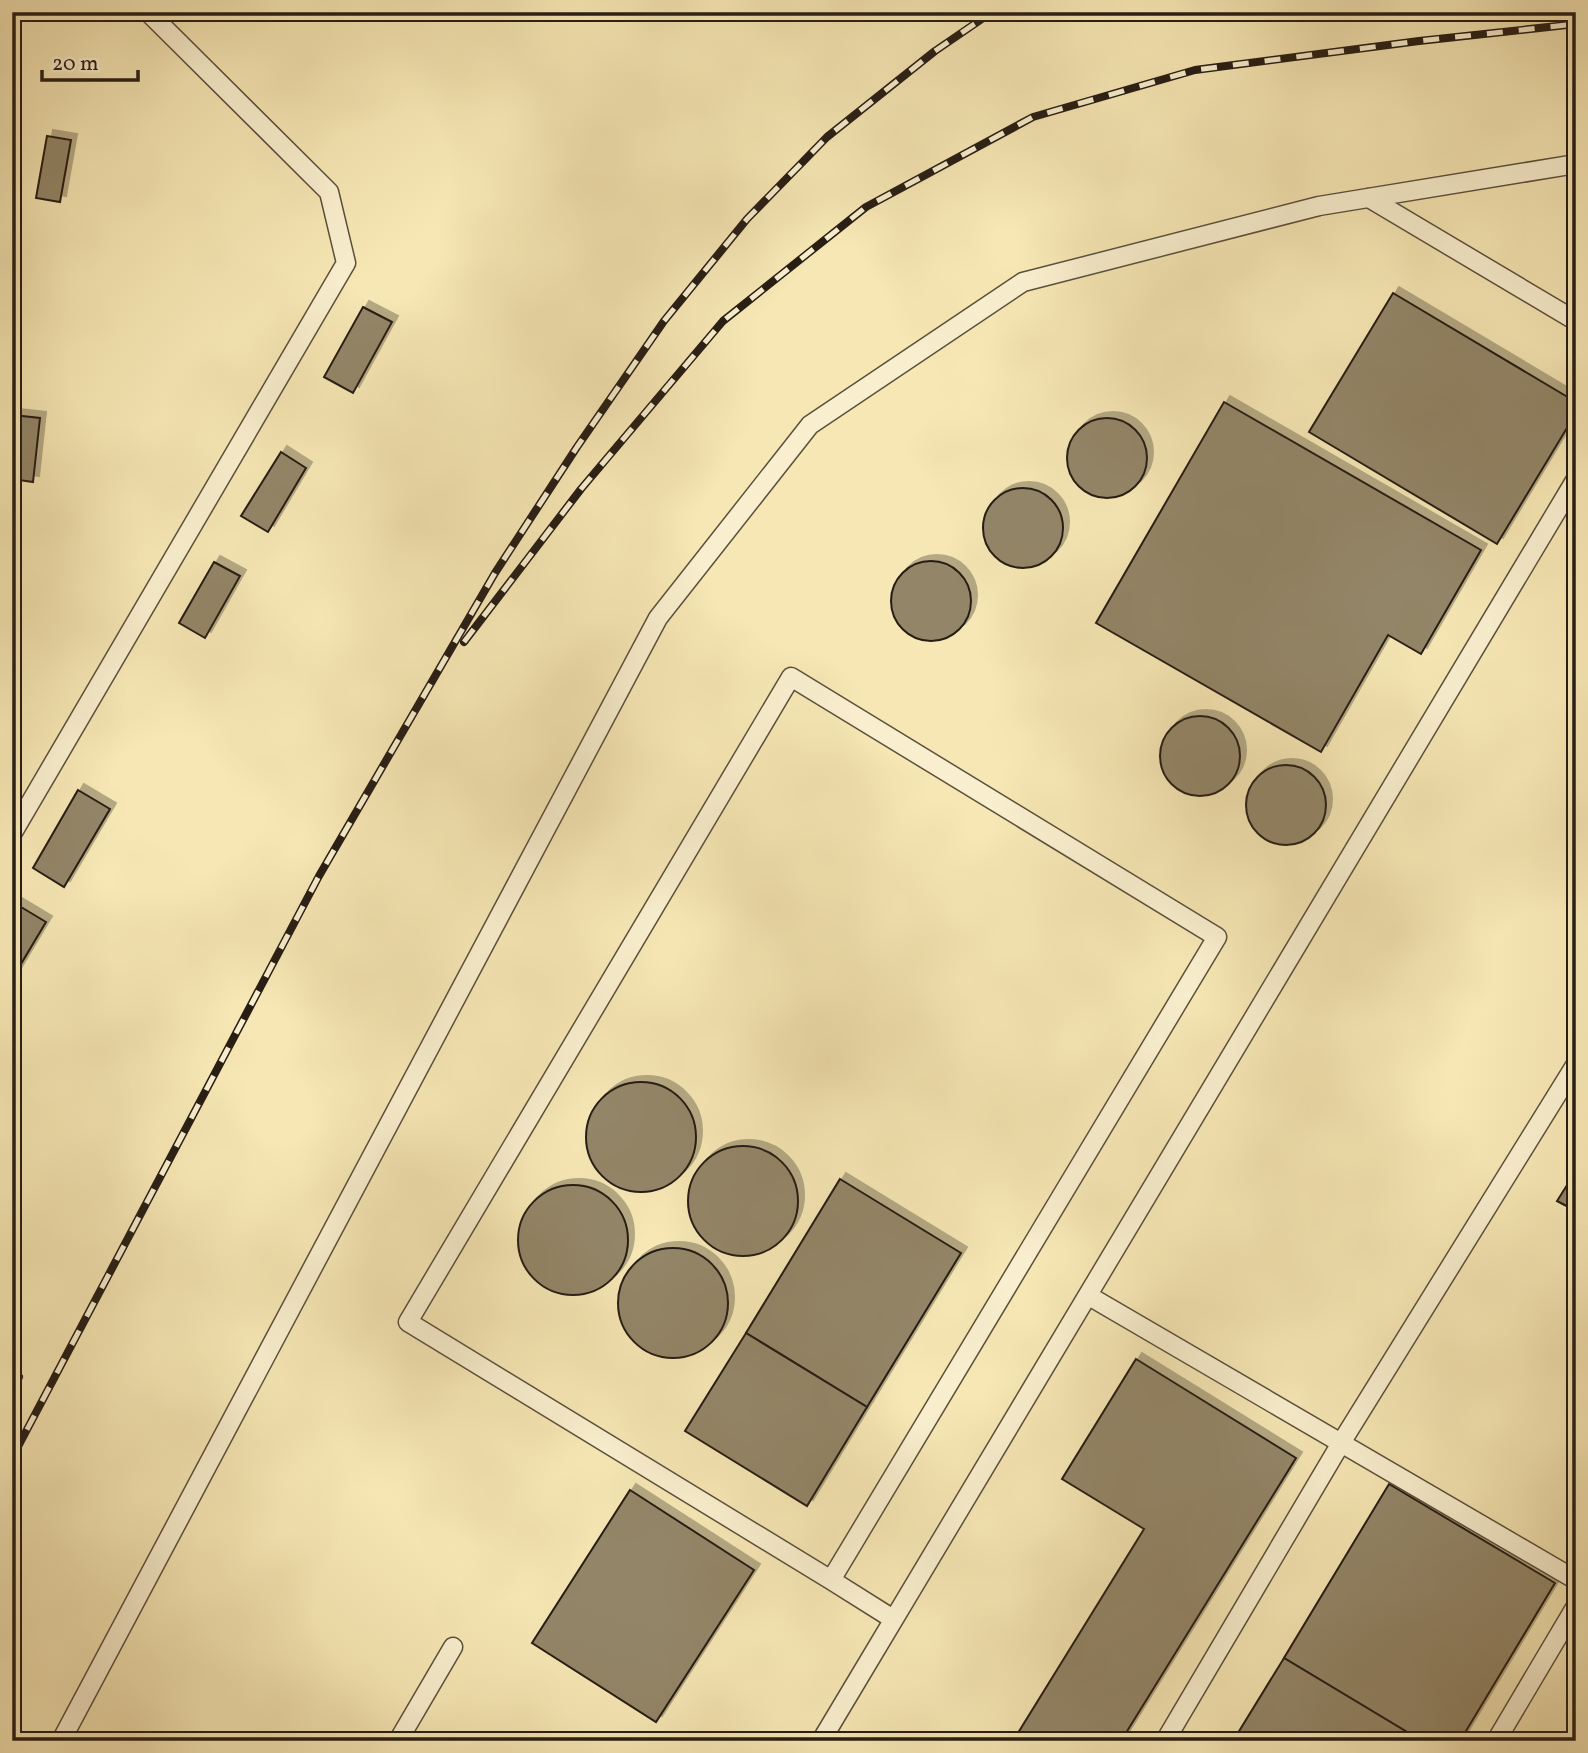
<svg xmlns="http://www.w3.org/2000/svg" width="1588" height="1753" font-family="Vollkorn,serif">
<defs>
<filter id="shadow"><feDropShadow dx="6" dy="-6" stdDeviation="0" flood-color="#0004"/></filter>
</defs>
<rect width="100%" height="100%" fill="#f6e7b4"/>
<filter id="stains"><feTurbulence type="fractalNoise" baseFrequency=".00286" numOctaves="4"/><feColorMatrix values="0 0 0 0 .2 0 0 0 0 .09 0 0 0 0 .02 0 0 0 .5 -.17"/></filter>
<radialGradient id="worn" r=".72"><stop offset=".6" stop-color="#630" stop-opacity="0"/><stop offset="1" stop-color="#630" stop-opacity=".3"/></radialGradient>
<g fill="#938667" stroke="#271d14" stroke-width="2" filter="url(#shadow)">
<path d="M47,136L71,140L60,202L36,198Z"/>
<path d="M1393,293L1576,402V413L1497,544L1309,432Z"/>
<path d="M363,307L392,322L353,393L324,377Z"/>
<path d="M1224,402L1481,550L1421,654L1388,635L1321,752L1096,623Z"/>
<path d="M13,415L40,418L33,482L12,479Z"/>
<circle cx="1107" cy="458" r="40"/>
<path d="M281,452L306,468L268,532L241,516Z"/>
<circle cx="1023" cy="528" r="40"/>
<circle cx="931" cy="601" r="40"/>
<path d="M214,562L240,576L205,638L179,623Z"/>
<circle cx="1200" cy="756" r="40"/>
<circle cx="1286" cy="805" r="40"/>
<path d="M78,790L110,809L64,887L33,868Z"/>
<path d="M16,904L46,922L12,979V911Z"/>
<circle cx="641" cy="1137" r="55"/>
<circle cx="743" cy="1201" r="55"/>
<path d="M1576,1171V1211L1557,1201Z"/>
<path d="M840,1179L961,1253L867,1407L746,1333Z"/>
<circle cx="573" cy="1240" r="55"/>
<circle cx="673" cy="1303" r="55"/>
<path d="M746,1333L867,1407L807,1506L685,1431Z"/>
<path d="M1136,1359L1296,1458L1121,1741H1013L1144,1529L1062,1479Z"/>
<path d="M1389,1484L1555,1583L1460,1741H1422L1284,1658Z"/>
<path d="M630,1490L754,1570L656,1722L532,1643Z"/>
<path d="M1284,1658L1422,1741H1233Z"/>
</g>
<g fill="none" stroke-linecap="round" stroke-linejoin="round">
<defs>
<g id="service">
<path d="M1369,198L1576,321"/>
<path d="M12,834L346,263L329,192L148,12"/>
<path d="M1089,1296L1576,1580"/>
<path d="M831,1580L1217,937L791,677L408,1322L831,1580L893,1619"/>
<path d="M61,1741L658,618L810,425L1023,282L1319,206L1576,164"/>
<path d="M398,1741L453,1647"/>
<path d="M821,1741L1576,479"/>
<path d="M1165,1741L1341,1443L1576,1064"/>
<path d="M1496,1741L1576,1606"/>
</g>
</defs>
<use href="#service" stroke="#5b503c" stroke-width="21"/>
<use href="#service" stroke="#f9efce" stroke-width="18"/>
<defs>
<g id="rail">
<path d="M464,642L581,489L723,321L866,207L1033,117L1195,70L1419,41L1576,24"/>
<path d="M12,1390L19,1377"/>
<path d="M12,1458L319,876L495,573L577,447L664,321L747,219L827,137L935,51L992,12"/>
</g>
</defs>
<use href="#rail" stroke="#271d14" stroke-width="8"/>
<use href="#rail" stroke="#f9efce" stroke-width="5" stroke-dasharray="16" stroke-linecap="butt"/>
</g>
<rect width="1588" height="1753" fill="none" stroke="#f6e7b4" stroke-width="42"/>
<rect x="14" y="14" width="1560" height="1725" fill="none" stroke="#271d14" stroke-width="3.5"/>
<rect x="21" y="21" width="1546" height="1711" fill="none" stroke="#271d14" stroke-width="2"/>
<path d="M42 70v10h96v-10" fill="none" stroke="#271d14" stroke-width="3.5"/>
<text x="52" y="70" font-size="21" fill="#271d14" stroke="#f9efce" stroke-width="5" paint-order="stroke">20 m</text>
<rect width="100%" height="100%" filter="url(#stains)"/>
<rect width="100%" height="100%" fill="url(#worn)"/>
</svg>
